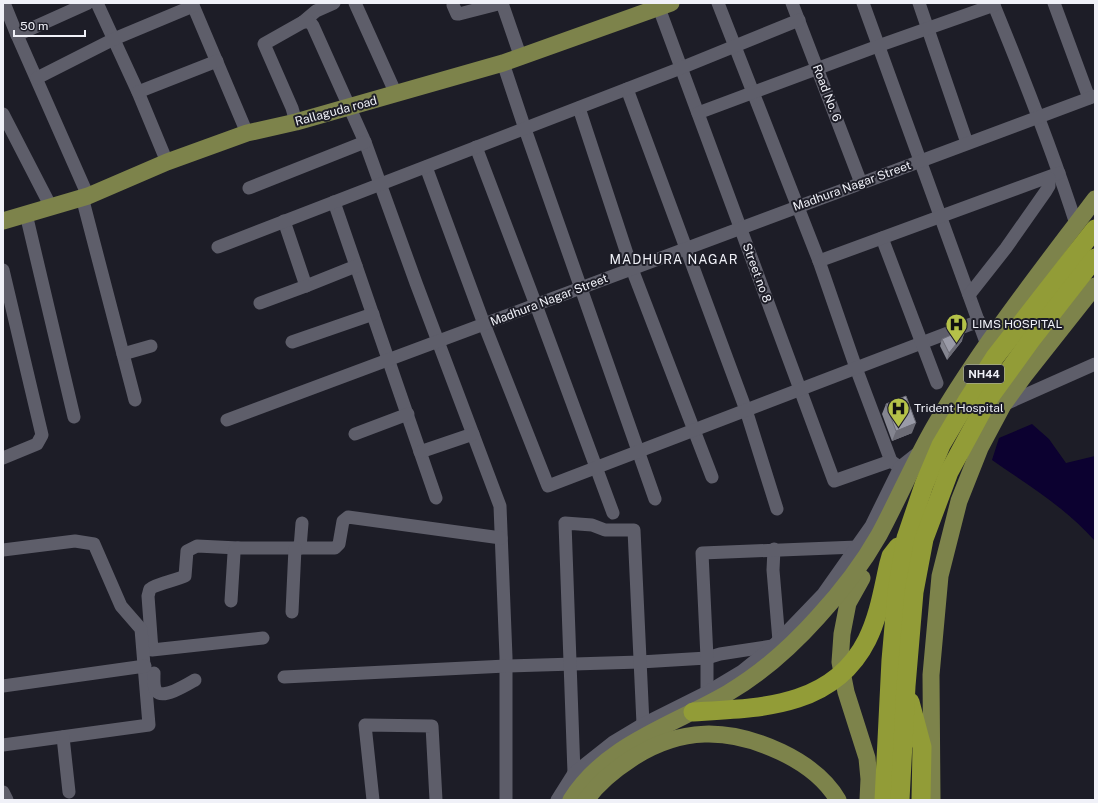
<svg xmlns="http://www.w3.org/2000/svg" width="1098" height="803" font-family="'Public Sans',sans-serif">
<rect width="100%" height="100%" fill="#1d1d27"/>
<path fill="#0c0130" d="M1032,424L1049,439L1066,463L1095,456V541C1066,508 1028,485 992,460L999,438Z"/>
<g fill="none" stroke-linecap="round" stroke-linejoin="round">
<g stroke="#5e5e6a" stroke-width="13">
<path d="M4,3L17,35L88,196"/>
<path d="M97,3L138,92L167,162"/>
<path d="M192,3L247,133"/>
<path d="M355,3L396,94"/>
<path d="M502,3L521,58"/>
<path d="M718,3L819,261L856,368L891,461L898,466"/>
<path d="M792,3L861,183"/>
<path d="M863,3L987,345"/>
<path d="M919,3L967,143"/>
<path d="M993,3C1023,76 1052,149 1076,224"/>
<path d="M1054,3L1089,98"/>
<path d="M453,5L457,14H459L502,3"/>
<path d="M659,8L834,481L891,461"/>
<path d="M303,22L316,11L334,3"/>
<path d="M17,35L88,3"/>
<path d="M503,63L525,129L655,499"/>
<path d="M37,78L114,39L193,6"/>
<path d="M627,89L746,410L777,509"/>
<path d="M138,92L217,61"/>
<path d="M579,108L632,269L712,477"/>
<path d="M698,113L878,46L994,5"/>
<path d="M3,114L51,207"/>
<path d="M296,122L292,108L264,44L303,22H310L313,26L365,142L416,283L500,506L506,657V800"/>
<path d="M476,147L536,305L613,513"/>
<path d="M426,167L484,324L548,486L979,321"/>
<path d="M249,188L365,142"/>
<path d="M82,197L135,400"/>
<path d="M334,202L436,498"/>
<path d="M26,214L74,417"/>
<path d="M284,221L306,286L356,266"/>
<path d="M882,238L937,383"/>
<path d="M218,247L681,68L799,20"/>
<path d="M819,261L1059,173"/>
<path d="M3,270L42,435L37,444L3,458"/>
<path d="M969,295L1006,248L1046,191L1049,186V178"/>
<path d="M260,303L306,286"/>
<path d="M292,342L373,314"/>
<path d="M123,354L151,346"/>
<path d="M1003,405L1095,364"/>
<path d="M227,420L1095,96"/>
<path d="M355,434L408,414"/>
<path d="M420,452L473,434"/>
<path d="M238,548L197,546L187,551L185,576C177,580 155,584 150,589C149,591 149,593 148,596L152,650L263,638"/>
<path d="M300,548L302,523"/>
<path d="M774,549L773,570L779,641"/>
<path d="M3,550L75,541L94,544L121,606L141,629L149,725L3,745"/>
<path d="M231,601L234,553L235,550L238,548H335L339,544L343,521L348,517L501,538"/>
<path d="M292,612L295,548"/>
<path d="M154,673C154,679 153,688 157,692C164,699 188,684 195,680"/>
<path d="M284,677L506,666L640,662L707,658L720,654L772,646"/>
<path d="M3,686L145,666"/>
<path d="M707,692V658L702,553L857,547"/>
<path d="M63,737L69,792"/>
<path d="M574,773L565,523L592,525L605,530H634L643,724"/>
<path d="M3,792L7,800"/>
<path d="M373,800L365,725L432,726L436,800"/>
<path d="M557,800L574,773L613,742L643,724L707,692L742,671L773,646L823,594L871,526L900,467L919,452"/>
</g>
<g stroke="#7d834b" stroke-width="17">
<path d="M3,221L88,196L167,162L247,133L296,122L503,63L671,3"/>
<path d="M862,578L848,603L842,634L840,662L846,692L867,758L869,779L868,800"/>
<path d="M571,800C606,744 673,725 728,693C762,673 792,646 818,617C841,592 862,565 879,535C899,498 915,459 937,422C983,344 1041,271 1095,199"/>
<path d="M586,800C598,783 614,770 631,759C680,727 728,727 781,752C804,763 825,778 838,800"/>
<path d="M932,800L931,675L940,576L959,501L980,448L1003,405L1024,376L1095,286"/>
</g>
<g stroke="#929c37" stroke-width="19">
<path d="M910,702L922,747L921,800"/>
<path d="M693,712C759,708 833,708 867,640C879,616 883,589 889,563L891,556L898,547"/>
<path d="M884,800L891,660L897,592L906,538L924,485L941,445L967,401L995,357L1095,229"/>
<path d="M900,800L906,686L914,592L924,539L949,472L989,398L1031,340L1095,258"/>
</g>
</g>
<g fill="#848590">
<path d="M942,339L962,341L947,360L940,346Z"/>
<path d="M886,404L912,433L892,441L882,414Z"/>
</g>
<g fill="#6c6c76">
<path d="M964,334L962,341L947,360L949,353Z"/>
<path d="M916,423L912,433L892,441L896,431Z"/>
</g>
<g fill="#9a9ba8" stroke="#6c6c76">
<path d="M958,332L964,334L949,353L942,339Z"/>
<path d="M906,396L916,423L896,431L886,404Z"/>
</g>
<defs>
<symbol id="hospital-pin" viewBox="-11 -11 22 30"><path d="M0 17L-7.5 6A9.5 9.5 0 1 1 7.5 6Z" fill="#b5c249" stroke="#1d1d27"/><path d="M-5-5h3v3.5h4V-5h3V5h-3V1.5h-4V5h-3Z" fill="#111"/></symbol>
</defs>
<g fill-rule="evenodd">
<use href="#hospital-pin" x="944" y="312" width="25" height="34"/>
<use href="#hospital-pin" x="886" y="396" width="25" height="34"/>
</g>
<g text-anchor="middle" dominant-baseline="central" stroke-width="4" stroke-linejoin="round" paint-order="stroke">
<rect fill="#1d1d27" stroke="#b1b1b9" stroke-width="1" x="964" y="365" width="40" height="18" rx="3"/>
<g font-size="11" font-weight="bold" fill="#f0f1f8">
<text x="984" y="374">NH44</text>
</g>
<g font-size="12" fill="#f0f1f8" stroke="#1d1d27">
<text transform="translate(827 93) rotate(69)">Road No. 6</text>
<text transform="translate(336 111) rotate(-15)">Rallaguda road</text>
<text transform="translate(852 186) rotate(-20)">Madhura Nagar Street</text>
<text transform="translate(757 273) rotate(70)">Street no 8</text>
<text transform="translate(549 300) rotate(-21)">Madhura Nagar Street</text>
</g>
<g font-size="12" fill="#f0f1f8" stroke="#1d1d27" text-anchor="start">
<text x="972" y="324">LIMS HOSPITAL</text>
<text x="914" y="408">Trident Hospital</text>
</g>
<g font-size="13" letter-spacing="1" fill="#f0f1f8" stroke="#1d1d27">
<text x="674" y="259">MADHURA NAGAR</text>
</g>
</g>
<rect width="1098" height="803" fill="none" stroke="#f0f1f8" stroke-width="8"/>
<path d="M14 30v6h71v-6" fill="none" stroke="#f0f1f8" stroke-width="2"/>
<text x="20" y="30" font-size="12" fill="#f0f1f8" stroke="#1d1d27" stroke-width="3" paint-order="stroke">50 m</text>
</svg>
